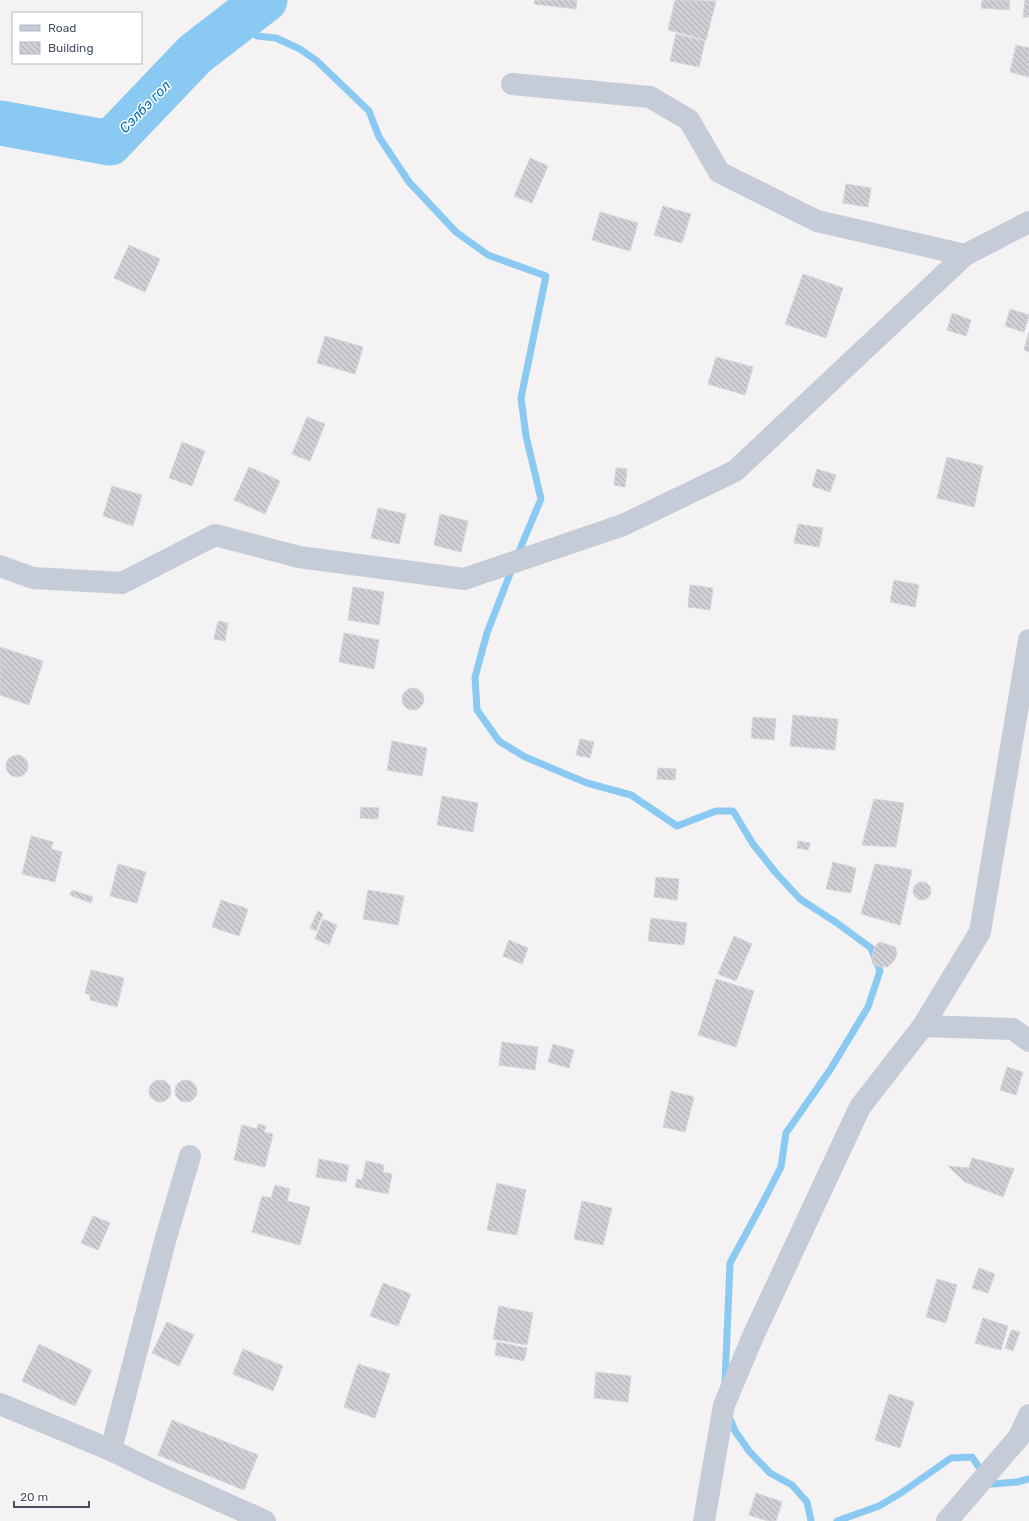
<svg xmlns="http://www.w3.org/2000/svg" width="1029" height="1521" font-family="Rubik,sans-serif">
<defs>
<pattern id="building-back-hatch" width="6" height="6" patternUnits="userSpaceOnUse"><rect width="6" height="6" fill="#ced0d6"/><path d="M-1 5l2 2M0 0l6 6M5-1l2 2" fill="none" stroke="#a9abb1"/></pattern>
</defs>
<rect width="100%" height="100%" fill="#f4f2f2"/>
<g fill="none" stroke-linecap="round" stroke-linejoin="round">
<g stroke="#8acaf2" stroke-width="7">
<path d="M242,18L257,36L276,38L300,49L317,61L369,111L379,137L409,182L456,232L488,255L546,276L521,398L526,436L541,499L517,556"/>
<path d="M513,566L487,633L475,677L477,710L499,741L525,757L587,783L631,795L677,826L716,811H733L753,844L776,873L800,899L837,923L871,948L880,971L868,1007L830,1070L786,1133L781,1167L761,1206L730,1263L725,1383"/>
<path d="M729,1416L735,1431L749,1451L770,1473L792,1485L807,1502L811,1521"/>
<path d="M992,1484L1017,1482L1029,1479"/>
<path d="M837,1521L879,1506L901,1493L951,1458L972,1457L983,1473"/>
</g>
<path stroke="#8acaf2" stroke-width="45" d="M0,123L110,143L195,54L265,0"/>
</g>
<g fill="url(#building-back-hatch)" stroke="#d5d6dd">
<path d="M535,0H577L576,9L534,4Z"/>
<path d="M675,0L716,1L706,40L668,30Z"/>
<path d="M982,0H1010L1009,10L981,8Z"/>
<path d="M1025,0H1029V17H1023Z"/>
<path d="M676,34L705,41L699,67L670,61Z"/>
<path d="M1016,45L1029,48V77L1010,72Z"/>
<path d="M530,158L548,166L532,203L514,196Z"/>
<path d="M846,184L871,188L868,207L843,203Z"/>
<path d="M663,206L691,214L682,243L654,235Z"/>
<path d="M600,212L638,223L630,251L592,240Z"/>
<path d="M129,245L160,259L145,292L114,278Z"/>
<path d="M803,274L843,288L826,338L785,324Z"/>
<path d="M1010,309L1029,315L1024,332L1005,326Z"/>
<path d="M952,313L971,320L966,336L947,330Z"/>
<path d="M1029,332V352L1024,350Z"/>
<path d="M325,336L363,347L355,374L317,363Z"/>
<path d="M716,357L753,367L745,395L708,384Z"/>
<path d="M307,417L325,424L310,461L292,454Z"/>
<path d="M182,442L205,451L192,486L169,478Z"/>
<path d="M947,457L983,466L974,507L937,498Z"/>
<path d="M249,467L280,481L265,514L234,500Z"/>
<path d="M616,468L627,469L625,487L614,485Z"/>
<path d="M817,469L836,475L830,492L812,486Z"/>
<path d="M112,486L142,495L133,526L103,516Z"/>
<path d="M378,508L406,514L399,544L371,538Z"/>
<path d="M440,514L468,521L461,552L434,545Z"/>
<path d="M798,524L823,528L819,547L794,543Z"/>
<path d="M894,580L919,585L915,607L890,602Z"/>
<path d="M690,585L713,588L710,610L688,607Z"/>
<path d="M353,587L384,592L379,625L348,620Z"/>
<path d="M218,621L228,623L225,641L214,639Z"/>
<path d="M344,633L379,640L374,669L339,662Z"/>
<path d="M0,647L43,661L29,705L0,695Z"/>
<circle cx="413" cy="699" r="11"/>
<path d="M793,715L838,719L835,750L790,746Z"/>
<path d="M753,717L776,719L774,740L751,738Z"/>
<path d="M580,739L594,742L590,758L576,755Z"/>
<path d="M392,741L427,748L422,776L387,770Z"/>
<circle cx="17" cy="766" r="11"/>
<path d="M658,768L676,769L675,780L657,779Z"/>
<path d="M442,796L478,803L473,832L437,825Z"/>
<path d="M874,799L904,803L896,847L862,845Z"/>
<path d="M361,807L379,808L378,819L360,818Z"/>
<path d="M31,836L53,842L51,849L62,852L55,882L22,874Z"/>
<path d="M798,841L810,843L808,850L797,848Z"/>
<path d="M833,862L856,868L851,893L826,889Z"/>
<path d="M118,864L146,872L137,903L110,896Z"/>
<path d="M875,864L912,870L900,925L861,914Z"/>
<path d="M656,877L679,879L677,900L654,897Z"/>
<circle cx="922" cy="891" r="9"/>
<path d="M72,890L93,897L91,903L70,895Z"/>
<path d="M368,890L404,896L398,925L363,919Z"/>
<path d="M221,900L248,909L239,936L212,927Z"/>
<path d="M318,911L323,914L316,931L310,928Z"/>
<path d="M651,918L687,923L684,945L648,941Z"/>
<path d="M323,919L337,925L329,945L315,939Z"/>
<path d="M734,936L752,944L736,981L718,974Z"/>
<path d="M509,940L528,948L522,964L503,956Z"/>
<path d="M880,942L895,947L897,954L894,961L887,967L877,966L872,963L873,952L876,945Z"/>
<path d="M91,970L124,978L117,1007L90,1000V995L85,993Z"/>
<path d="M716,979L754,991L736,1047L698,1035Z"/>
<path d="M502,1042L538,1047L535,1070L499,1065Z"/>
<path d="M553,1044L574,1050L569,1068L548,1062Z"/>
<path d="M1007,1067L1023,1072L1016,1095L1000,1090Z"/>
<circle cx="186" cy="1091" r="11"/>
<circle cx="160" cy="1091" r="11"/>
<path d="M671,1091L694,1097L685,1132L663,1127Z"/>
<path d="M258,1124L266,1126L264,1132L273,1134L265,1167L234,1160L242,1125L257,1129Z"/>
<path d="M972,1158L1014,1169L1003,1197L965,1182L948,1166L969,1168Z"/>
<path d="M319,1159L349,1165L346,1182L316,1177Z"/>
<path d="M366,1161L384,1165L383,1172L392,1174L388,1194L355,1187L357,1179L362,1180Z"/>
<path d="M497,1183L526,1190L517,1235L487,1230Z"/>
<path d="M275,1185L290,1189L287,1201L310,1207L300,1245L252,1232L262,1196L271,1198Z"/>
<path d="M582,1201L612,1208L603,1245L574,1239Z"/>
<path d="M93,1216L110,1223L98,1250L81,1243Z"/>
<path d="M979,1268L995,1274L988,1293L972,1288Z"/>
<path d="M937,1279L957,1285L946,1323L926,1317Z"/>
<path d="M383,1283L411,1294L398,1326L370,1316Z"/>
<path d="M499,1306L533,1313L527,1345L493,1339Z"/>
<path d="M983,1318L1008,1326L1001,1350L975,1343Z"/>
<path d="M167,1322L194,1335L179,1366L152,1353Z"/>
<path d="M1011,1330L1020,1332L1013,1351L1005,1348Z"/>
<path d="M497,1342L527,1348L524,1361L495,1355Z"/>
<path d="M39,1344L92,1370L75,1406L22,1381Z"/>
<path d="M243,1349L283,1366L273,1391L233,1374Z"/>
<path d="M358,1364L390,1374L375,1418L344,1407Z"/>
<path d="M596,1372L631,1376L628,1402L594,1398Z"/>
<path d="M889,1394L914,1402L900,1448L875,1440Z"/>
<path d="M172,1420L258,1455L244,1490L158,1455Z"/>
<path d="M756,1493L782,1502L776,1521H768L749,1515Z"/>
</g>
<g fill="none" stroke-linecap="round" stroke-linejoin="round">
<g stroke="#c5cbd7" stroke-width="22">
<path d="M512,84L650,97L689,120L719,172L817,221L965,255"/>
<path d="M0,566L33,578L122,583L215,535L299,557L464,579L623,525L735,471L965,255L1029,222"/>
<path d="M923,1026L1013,1029L1029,1041"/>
<path d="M0,1404L111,1450L158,1473L265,1521"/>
<path d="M111,1450L165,1241L190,1156"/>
<path d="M704,1521L724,1405L754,1334L860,1107L923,1026L980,932L1029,640"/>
<path d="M947,1521L1019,1437L1029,1415"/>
</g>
</g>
<g text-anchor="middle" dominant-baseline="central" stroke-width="3" stroke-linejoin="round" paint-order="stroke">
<g font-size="14" font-style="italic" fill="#0372b8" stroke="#fff">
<text transform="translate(145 107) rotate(-46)">Сэлбэ гол</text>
</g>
</g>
<rect x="12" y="12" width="130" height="52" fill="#ffffff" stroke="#b6b9c0"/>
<rect x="20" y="25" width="20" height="6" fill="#c5cbd7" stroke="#b6b9c0"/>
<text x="48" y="32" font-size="12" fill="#485161">Road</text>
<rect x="20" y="42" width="20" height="12" fill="url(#building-back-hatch)" stroke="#b6b9c0"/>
<text x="48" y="52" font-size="12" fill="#485161">Building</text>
<path d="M14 1501v6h75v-6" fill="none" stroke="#485161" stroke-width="2"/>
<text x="20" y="1501" font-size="12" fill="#485161" stroke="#ffffff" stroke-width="3" paint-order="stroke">20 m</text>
</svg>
